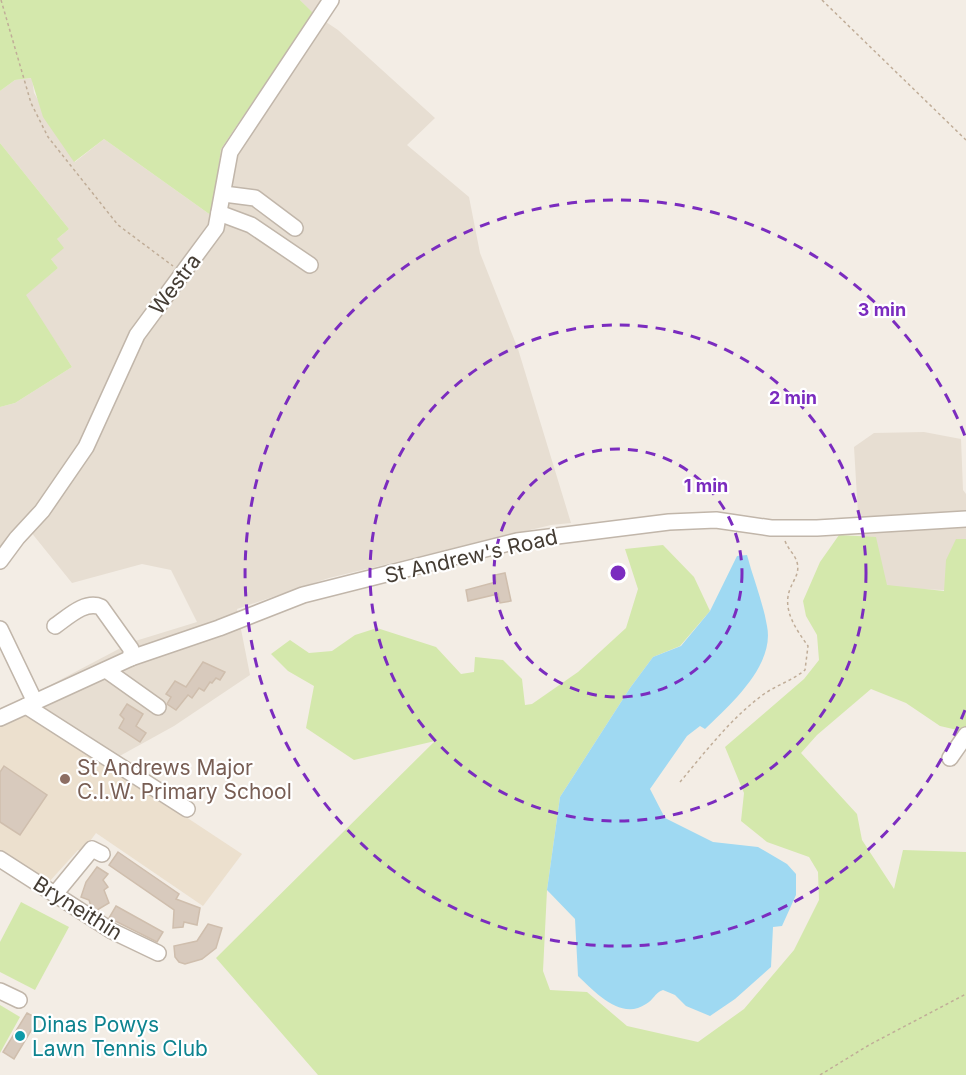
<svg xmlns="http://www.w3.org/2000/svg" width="966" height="1075" font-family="Inter,sans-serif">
<rect width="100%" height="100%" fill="#f3ede5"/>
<g fill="#e7ded2">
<path d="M300,0H326L317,16L338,30L435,118L407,145L469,197L480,253L518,349L571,523L551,525L329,578L237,609L250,675L174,726L116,758L22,700L132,642L197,622L171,570L142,564L72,583L22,521L0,555V407L15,403L72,367L25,295L58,268L51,259L57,239L69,229L0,143V91L15,80L32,78L34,93L75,162L104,139L212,216L221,149L313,14Z"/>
<path d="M924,432L961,439L963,490L966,494V591L872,587L858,514L854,447L874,433Z"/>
</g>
<path fill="#ece0ce" d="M30,714L242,854L203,906L96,833L82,852L78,850L49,882L0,850V726Z"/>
<g fill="#d4e8ac">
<path d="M0,0H300L313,13L221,149L212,216L104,139L74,162L43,117L31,78L15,80L0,91Z"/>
<path d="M0,143L69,229L57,239L64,248L51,259L58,268L26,295L72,367L15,403L0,407Z"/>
<path d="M839,535L876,537L887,585L944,591L946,560L956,539H966V732L940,726L906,703L871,689L817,735L801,753L857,814L862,840L894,889L903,850L966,852V1075H318L216,958L435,741L354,760L306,728L314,686L288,671L271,654L290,640L309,653L332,651L355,635L377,628L436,647L461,674L474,672L475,657L503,660L522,679L525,705L532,704L578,672L626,628L638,589L625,549L663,545L694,577L710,611L680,646L653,657L630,688L560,797L547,890L543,971L550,990L587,992L627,1026L698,1042L744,1009L794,950L819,900L818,872L809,857L767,842L741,821L744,793L725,747L804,679L819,660L817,635L806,616L803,601L820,562Z"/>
<path d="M21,902L69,927L35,990L0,972V942Z"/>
<path d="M0,1005L20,1017L0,1053Z"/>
</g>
<path fill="#9fd9f2" d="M747,555C753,578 763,602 767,626C775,665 731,704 705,729L700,726L687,736L650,789L665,818L713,842L758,847L787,864L796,874V895L782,926L773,927L771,967L735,999L710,1016L686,1006L675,995L663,990C654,993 654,1000 646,1004C621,1021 595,992 578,976L575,919L547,890L560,797L630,688L653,657L681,646L710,611L737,556Z"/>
<g fill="#d8cabd" stroke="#cfbead" stroke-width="1.5">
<path d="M505,573L511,601L500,603L498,594L468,601L466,590L496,582L495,575Z"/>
<path d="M203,662L225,672L220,680L216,678L212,683L210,682L204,691L199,688L192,698L188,695L176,710L167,704L171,697L166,694L175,681L186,687Z"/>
<path d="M127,704L143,714L136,726L146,733L140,742L119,728L124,719L120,715Z"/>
<path d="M4,766L47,795L20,835L0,822V772Z"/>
<path d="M118,852L179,894L176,899L200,908L197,925L184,922L183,927L173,928L174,910L109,865Z"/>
<path d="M97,867L108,874L103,880L108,887L104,890L109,903L97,910L91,906L89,900L81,897L86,882Z"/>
<path d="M116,906L163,932L157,942L109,918Z"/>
<path d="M208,924L222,928L216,948L202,959L185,964L179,962L175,957L174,946L197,941Z"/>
<path d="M27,1013L38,1019L14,1059L3,1052Z"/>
</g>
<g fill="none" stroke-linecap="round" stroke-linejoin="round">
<defs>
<g id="minor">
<path d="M224,194L255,198L295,228"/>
<path d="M219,213L251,225L310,265"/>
<path d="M0,561L17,538L42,511L86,447L137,335L216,228L230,152L331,0"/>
<path d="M55,626C68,617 85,600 101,607L131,649V658"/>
<path d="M0,629L35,702"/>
<path d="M106,670L158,707"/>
<path d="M26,706L187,809"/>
<path d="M0,718L131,658L219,628L303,595L517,541L669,522L716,520L771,528H817L966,519"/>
<path d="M950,758L966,735"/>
<path d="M0,859L112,931L158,953"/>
<path d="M55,894L92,849L102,854"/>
<path d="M0,991L19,1000"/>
</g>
</defs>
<use href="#minor" stroke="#c1b6aa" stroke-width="18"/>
<g stroke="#c0ad98" stroke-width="1.5" stroke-dasharray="3 3" stroke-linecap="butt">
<path d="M1,0L31,103L48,137L118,225L173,266"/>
<path d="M822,0L966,140"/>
<path d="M680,782C706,751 731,718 764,694C777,685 793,680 805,670L808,646C796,629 782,610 790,589C794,579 800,573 797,562C795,555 788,549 785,541"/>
<path d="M820,1075L869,1045L966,994"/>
</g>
<use href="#minor" stroke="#fff" stroke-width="15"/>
</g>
<g fill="none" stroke="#7b2cbf" stroke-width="3" stroke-dasharray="10 8">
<circle cx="618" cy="573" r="124"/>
<circle cx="618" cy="573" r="248"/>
<path d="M965 710A373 373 0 1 1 965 436"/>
</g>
<circle fill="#8d6e63" stroke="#fff" stroke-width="2" cx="65" cy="779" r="6"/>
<circle fill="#0f9aa8" stroke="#fff" stroke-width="2" cx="20" cy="1036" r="6"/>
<g text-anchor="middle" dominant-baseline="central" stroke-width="4.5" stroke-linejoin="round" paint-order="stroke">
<g font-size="21" fill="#453d34" stroke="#fff">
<text transform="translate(175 284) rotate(-53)">Westra</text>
<text transform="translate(471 556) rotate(-13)">St Andrew's Road</text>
<text transform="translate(78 908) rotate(32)">Bryneithin</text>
</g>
<g font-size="21" fill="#785e54" stroke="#fff" text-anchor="start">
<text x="77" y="767">St Andrews Major<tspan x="77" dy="24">C.I.W. Primary School</tspan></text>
</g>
<g font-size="21" fill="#0d838f" stroke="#fff" text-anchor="start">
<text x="32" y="1024">Dinas Powys<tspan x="32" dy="24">Lawn Tennis Club</tspan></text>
</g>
</g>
<circle cx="618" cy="573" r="9" fill="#7b2cbf" stroke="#fff" stroke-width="3"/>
<g font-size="18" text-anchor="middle" font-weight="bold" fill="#7b2cbf" stroke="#fff" stroke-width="4.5" stroke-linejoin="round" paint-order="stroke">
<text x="882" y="316">3 min</text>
<text x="793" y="404">2 min</text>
<text x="706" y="492">1 min</text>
</g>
</svg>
